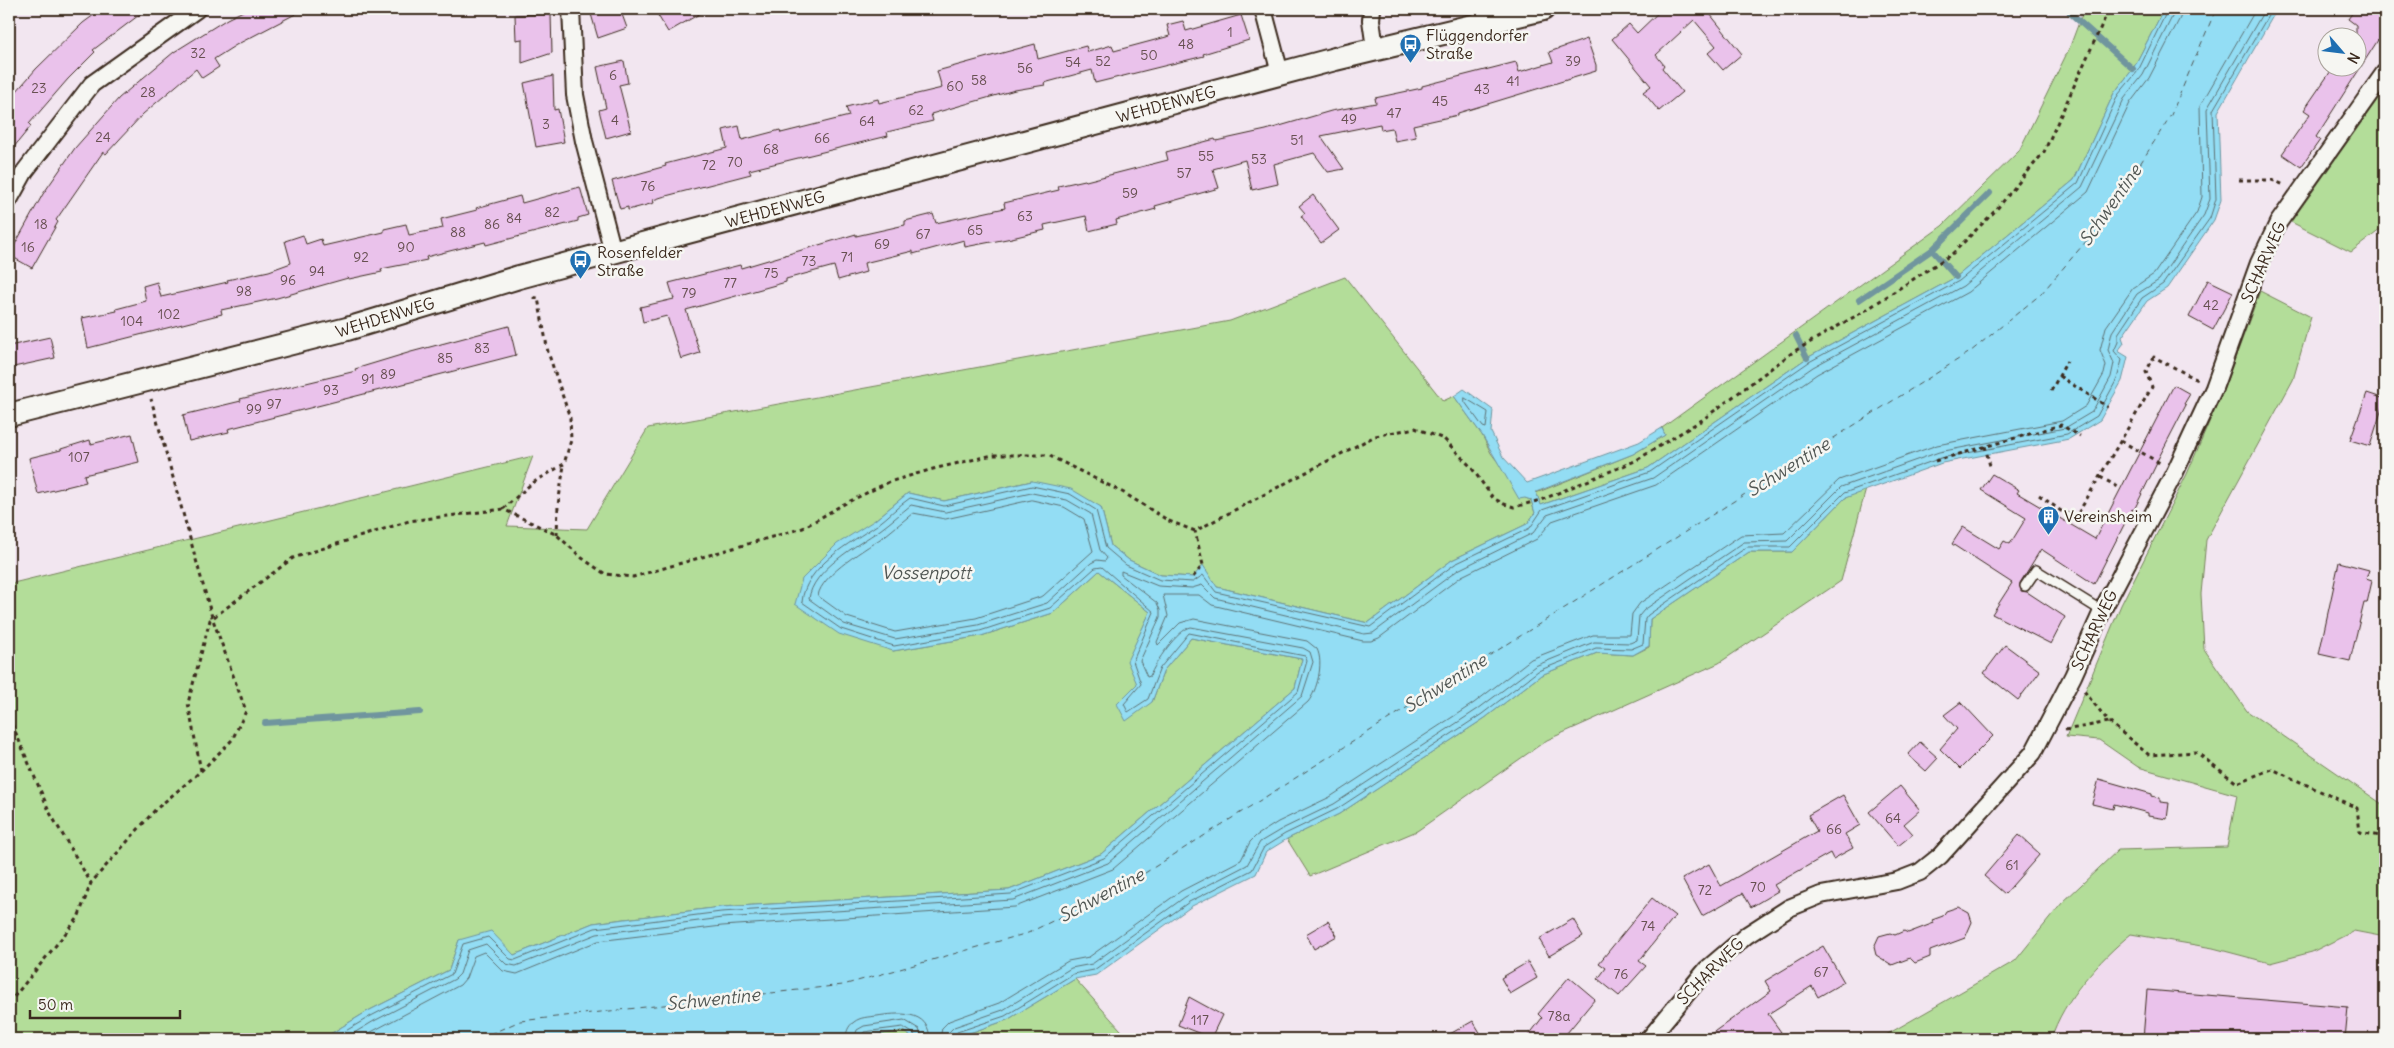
<svg xmlns="http://www.w3.org/2000/svg" width="2394" height="1048" font-family="Delius,sans-serif">
<rect width="100%" height="100%" fill="#f2e6f0"/>
<filter id="ink" filterUnits="userSpaceOnUse"><feTurbulence type="fractalNoise" baseFrequency=".02" numOctaves="2"/><feDisplacementMap in="SourceGraphic" scale="10" xChannelSelector="R" yChannelSelector="G"/><feConvolveMatrix kernelMatrix="1 2 1 2 8 2 1 2 1" color-interpolation-filters="sRGB"/></filter>
<g filter="url(#ink)">
<path fill="#f0dbee" d="M2354,931L2385,937V1039H2051L2056,1025L2071,1000L2108,953L2131,934L2213,948L2270,963L2312,952Z"/>
<g fill="#b3dd99" stroke="#77845c">
<path d="M2084,9H2164L2133,69L2114,93L2074,180L1956,277L1807,358L1648,468L1541,505L1536,493L1633,454L1665,435L1662,428L1942,226L2019,151L2069,49Z"/>
<path d="M2385,89V226L2351,252L2291,222Z"/>
<path d="M1345,277L1443,401L1454,396L1482,435L1491,453L1525,498L1531,500L1535,513L1527,524L1452,560L1368,623L1217,587L1193,577L1161,575L1129,560L1111,546L1101,507L1032,481L944,501L908,493L875,520L893,651L981,636L1053,613L1099,571L1150,612L1128,661L1152,702L1164,670L1191,638L1302,659L1295,688L1101,854L1009,890L721,907L593,923L514,955L459,940L449,970L368,1011L322,1039H9V584L533,456L507,526L587,529L648,428L1230,321Z"/>
<path d="M2260,291L2311,317L2293,380L2206,540L2201,594L2204,649L2247,711L2385,806V937L2354,931L2312,952L2270,963L2213,948L2131,934C2100,959 2063,1000 2051,1039H1879L2015,961L2062,903L2118,850L2227,847L2237,795L2138,767L2099,740L2066,737L2121,605L2187,474L2226,383Z"/>
<path d="M1866,489L1841,581L1719,663L1547,740L1417,831L1310,876L1287,839L1339,814L1485,718L1541,675L1597,653L1633,655L1649,647L1650,619L1749,552H1792L1845,498Z"/>
<path d="M1075,979L1129,1039H952L1007,1020Z"/>
<path d="M903,1031L914,1039H848Z"/>
</g>
<path fill="#93ddf4" stroke="#70959e" d="M2164,9H2277L2218,112L2221,200L2214,220L2167,288L2147,301L2122,337L2124,343L2118,351L2128,357L2122,381L2100,420L2069,439L1942,463L1845,498L1792,552H1749L1650,619L1649,646L1633,655L1597,653L1541,675L1485,718L1339,814L1287,839L1266,852L1256,874L1192,906L1096,975L1075,979L1007,1020L952,1039H914L903,1031L848,1039H322L368,1011L449,970L459,940L491,931L514,955L593,923L721,907L1009,890L1101,854L1295,688L1302,659L1191,638L1164,670L1152,702L1126,721L1117,704L1137,684L1127,661L1150,612L1099,571L1053,613L981,636L893,651L839,634L795,604L802,579L837,544L875,520L908,493L944,501L1032,481L1071,489L1101,507L1111,546L1129,560L1161,575L1193,577L1203,565L1217,587L1368,623L1452,560L1527,524L1535,513L1531,500L1525,498L1519,499L1482,435L1454,396L1464,389L1493,410L1491,432L1503,457L1527,483L1639,442L1662,428L1665,435L1633,454L1536,492L1541,505L1648,468L1807,358L1956,277L2074,180L2114,93L2133,69Z"/>
<g fill="none" stroke-linecap="round" stroke-linejoin="round">
<g stroke="#5e7274" stroke-width="1">
<path d="M1465,398L1488,412L1486,428L1483,427L1465,402Z"/>
<path d="M1032,493L1067,500L1091,514L1100,550L1107,558L1105,561L1097,560L1091,563L1047,603L978,625L895,639L844,624L809,599C812,570 858,545 880,530C891,522 901,513 911,505L945,512Z"/>
<path d="M1032,500L1064,507L1084,519L1093,551L1043,596L976,618L895,632L847,617L818,596C821,574 869,547 886,535C895,528 904,520 913,513L945,519Z"/>
<path d="M332,1039L371,1016L452,974L463,944L488,937L510,959L515,960L595,928L721,912L1011,894L1104,858L1298,692L1307,661L1305,656L1189,633L1160,668L1148,699L1128,712L1124,704L1141,684L1133,661L1154,612L1102,567L1095,568L1050,608L980,631L894,646L841,629L802,602C805,567 850,543 877,525C888,517 898,506 910,498L944,506L1032,486L1070,494L1096,510L1106,548L1126,565L1160,580L1193,582L1203,575L1216,592L1370,627L1455,564L1530,528L1542,510L1650,472L1809,362L1959,281L2078,183L2118,95L2138,71L2168,9"/>
<path d="M344,1039L374,1021L455,979L460,974L468,950L486,944L506,964L516,966L597,934L722,918L1013,900L1108,863L1302,696L1313,662L1310,652L1303,648L1191,627C1177,630 1155,663 1150,676L1147,677L1140,661L1160,617V610L1157,603L1121,575V571L1158,586L1192,588L1202,585L1215,598L1364,634L1373,633L1458,570L1533,533L1547,515L1653,478L1813,367L1963,286L2082,187L2124,99L2143,75L2173,15L2174,9"/>
<path d="M358,1039L460,985L466,978L474,956L484,952L503,971L517,974L598,941L722,926L1015,907L1113,869L1308,702C1317,691 1324,663 1317,649L1307,641L1194,619L1180,623L1158,645L1157,642L1168,616L1163,595H1199L1212,605L1363,641H1371L1379,638L1462,576L1537,539L1552,521L1656,485L1817,374L1968,292L2088,192L2130,103L2149,78L2180,18L2182,9"/>
<path d="M846,1039C846,1032 848,1026 854,1022C860,1017 869,1017 877,1016C897,1013 929,1009 930,1039"/>
<path d="M854,1039L857,1030L864,1026L904,1020L919,1029L922,1039"/>
<path d="M860,1039L864,1032L903,1027L914,1034L916,1039"/>
<path d="M940,1039L942,1028L949,1021L999,1003L1068,961L1089,957L1181,891L1241,860L1250,842L1256,836L1278,822L1330,797L1474,703L1531,659L1593,635H1630L1632,614L1640,603L1741,535L1784,533L1839,480L1937,445L2062,421L2086,406L2104,374L2106,365L2100,350L2106,327L2133,288L2154,274L2197,212L2202,197L2200,106L2256,9"/>
<path d="M947,1039L949,1032L954,1027L1003,1010L1071,968L1092,964L1185,897L1247,865L1260,842L1282,829L1334,804L1478,709L1535,666L1594,642L1630,643L1637,640L1639,616L1644,610L1744,542L1787,541L1841,487L1939,452L2065,428L2092,412L2111,377L2114,363L2108,350L2112,332L2137,294L2159,280L2204,215L2210,199L2207,109L2265,9"/>
<path d="M954,1039L957,1032L1005,1016L1073,974L1094,970L1189,902L1252,870L1264,847L1285,834L1337,809L1482,714L1538,671L1596,648L1631,649L1643,644L1645,619L1648,615L1747,547H1790L1844,493L1941,458L2067,434L2097,416L2117,379L2122,360L2114,351L2118,342V334L2142,298L2163,284L2210,218L2216,199L2213,110L2272,9"/>
</g>
<g stroke="#70959e" stroke-width="6">
<path d="M2070,13L2133,69"/>
<path d="M1932,250L1956,277"/>
<path d="M1859,300L1932,250L1990,193"/>
<path d="M1796,336L1807,358"/>
<path d="M265,723L420,712"/>
</g>
<path stroke="#515754" stroke-width="1" stroke-dasharray="6 5" stroke-linecap="butt" d="M479,1039L520,1021L843,985L1028,933L1126,885L1970,352L2041,294L2106,218L2171,115L2216,9"/>
</g>
<g fill="#eac2eb" stroke="#3b2a1e">
<path d="M102,9H147L93,50L95,52L68,79L29,124L31,126L9,153V100L36,69L83,23Z"/>
<path d="M247,9H305L236,45L214,59L219,67L202,78L196,69L143,114L106,154L103,152L56,220L58,222L32,268L9,255L43,194L75,148L119,98L174,52L227,19Z"/>
<path d="M608,9H620L627,28L598,38L591,14Z"/>
<path d="M654,9H708L668,32Z"/>
<path d="M1662,9H1706L1742,54L1723,70L1708,53L1716,46L1694,20L1656,55L1664,65L1662,68L1682,92L1659,111L1643,92L1651,86L1612,39L1629,24L1637,33Z"/>
<path d="M2355,9H2385V45L2378,40L2316,137L2320,140L2301,167L2282,154L2310,114L2304,110L2333,68H2356V25L2348,19Z"/>
<path d="M551,14L552,53L522,63V39L516,40L515,15Z"/>
<path d="M1241,15L1249,40L1203,54L1204,56L1095,83L1092,70L1044,83L1045,85L1015,90L931,114L933,121L887,132L888,136L749,170L751,174L662,197L653,200L654,203L628,210V207L620,209L612,181L666,166L665,164L727,148L723,130L739,126L742,140L780,130L781,133L849,116L846,107L878,99L879,103L942,88L937,71L1035,44L1038,59L1086,46L1088,52L1112,45L1114,51L1170,36L1167,25L1183,21L1186,31Z"/>
<path d="M1587,39L1596,65V71L1458,113V115L1413,125L1416,137L1395,141L1392,128L1381,130L1380,124L1321,136L1344,169L1328,172L1314,153L1274,164L1278,184L1252,190L1245,160L1213,169L1219,188L1155,206L1156,209L1116,220L1117,224L1089,231L1086,216L1044,225L1045,230L1012,238L965,247L964,240L913,254V251L864,263L866,272L838,280L834,266L786,279V282L686,310L700,353L681,359L667,316L643,322L640,307L674,299L669,283L740,265L741,268L856,234V236L905,225V221L933,214L936,223L1005,208L1004,203L1059,190L1058,186L1085,180L1086,181L1168,160L1166,152L1215,139L1216,141L1266,130L1331,111L1376,103L1375,98L1422,88V86L1516,62L1519,72L1553,62L1549,52Z"/>
<path d="M624,61L628,83L619,85L631,131L606,138L599,110L606,108L597,67Z"/>
<path d="M553,76L554,110L558,109L564,142L536,147L524,83Z"/>
<path d="M580,187L588,215L578,218V221L486,245L485,242L426,257L427,260L381,269L382,272L349,279L348,278L277,298L221,310L222,314L88,348L82,318L117,311L116,309L146,301L143,286L157,282L161,297L228,282L227,280L269,271L291,263L285,241L303,235L306,244L321,239L323,246L384,232V229L406,224L409,235L443,228L441,219L477,210L476,208L520,196L522,203Z"/>
<path d="M1313,195L1339,230L1321,243L1301,216L1305,213L1299,206Z"/>
<path d="M2208,280L2233,292L2213,330L2189,317Z"/>
<path d="M509,326L516,355L228,429L229,432L189,441L183,415L241,401L240,399L356,371L355,369L411,352Z"/>
<path d="M50,337L55,358L9,368V346Z"/>
<path d="M2174,385L2190,394L2184,404L2186,405L2156,463H2157L2134,510L2132,509L2094,584L2041,549L2020,583L2021,591L2027,592L2065,617L2051,644L1992,614L2012,583L1952,544L1963,527L1999,549L2004,541L2010,544L2026,518L1981,490L1992,474L2019,490L2017,493L2095,539Z"/>
<path d="M2367,393L2385,399L2370,446L2350,440Z"/>
<path d="M132,434L139,462L84,475L86,482L38,494L29,458L61,450V449L90,440L91,444Z"/>
<path d="M2339,562L2369,570L2366,579L2372,581L2367,603H2364L2350,661L2319,654Z"/>
<path d="M2005,645L2040,671L2018,700L1984,673Z"/>
<path d="M1961,702L1993,736L1960,769L1940,749L1957,729L1944,715Z"/>
<path d="M1920,742L1938,758L1926,771L1908,755Z"/>
<path d="M2099,779L2152,794V796L2160,798V802L2169,803L2167,819L2148,816V813L2114,804L2113,809L2092,804Z"/>
<path d="M1900,786L1920,810L1904,824L1913,834L1898,846L1869,812Z"/>
<path d="M1843,795L1860,825L1845,834L1853,848L1833,859L1830,853L1774,885L1778,891L1751,907L1743,893L1702,916L1682,879L1709,864L1721,886L1817,831L1808,815Z"/>
<path d="M2019,835L2040,854L2005,894L1984,876Z"/>
<path d="M1652,898L1675,916L1639,961L1646,966L1619,996L1598,979L1606,968L1599,963Z"/>
<path d="M1958,907L1969,913L1972,922L1965,938L1930,951V957L1915,963L1910,958L1892,965L1876,955L1874,947L1879,936L1890,933L1895,935L1904,931L1908,933L1934,923L1932,920L1943,916L1946,911Z"/>
<path d="M1573,919L1583,936L1549,956L1539,939Z"/>
<path d="M1328,921L1337,936L1314,949L1306,934Z"/>
<path d="M1823,946L1844,982L1818,997L1812,986L1768,1014L1781,1032L1772,1039H1704L1771,991L1765,981Z"/>
<path d="M1528,962L1537,978L1510,994L1501,978Z"/>
<path d="M1569,977L1595,999L1562,1039H1526L1542,1018L1538,1014Z"/>
<path d="M2147,990L2348,1007L2345,1039H2143Z"/>
<path d="M1189,997L1222,1015L1211,1038L1178,1025Z"/>
<path d="M1473,1021L1484,1039H1441Z"/>
</g>
<g fill="none" stroke-linecap="round" stroke-linejoin="round">
<defs>
<path id="service" d="M2025,586L2036,570L2102,611"/>
<g id="minor">
<path d="M571,9L575,95L584,141L613,252"/>
<path d="M1263,9L1280,73"/>
<path d="M1372,9L1371,20L1375,48"/>
<path d="M9,200L25,171L92,84L197,9"/>
<path d="M1649,1039L1707,969L1747,935L1789,908L1821,895L1897,881L1920,872L1940,856L2033,753L2073,676L2104,607L2175,472L2214,388L2259,263L2278,223L2385,72"/>
</g>
<path id="secondary" d="M9,415L347,329L519,277L1335,59L1543,9"/>
</defs>
<use href="#service" stroke="#3b2a1e" stroke-width="12"/>
<use href="#minor" stroke="#3b2a1e" stroke-width="20"/>
<use href="#secondary" stroke="#3b2a1e" stroke-width="26"/>
<g stroke="#3b2a1e" stroke-width="3" stroke-dasharray="4 4" stroke-linecap="butt">
<path d="M2239,180H2272L2284,185"/>
<path d="M2059,376L2108,407"/>
<path d="M2051,391L2067,361"/>
<path d="M2121,441L2160,463"/>
<path d="M1985,446L1990,466"/>
<path d="M1935,461L2061,425L2080,436"/>
<path d="M2100,477L2120,488"/>
<path d="M2039,495L2061,511L2076,517L2152,387L2146,372L2154,357L2198,380"/>
<path d="M503,509L531,484L564,464L571,440L570,418L548,352L538,298L530,297"/>
<path d="M557,535L558,505L564,465"/>
<path d="M1193,577L1203,565L1195,531"/>
<path d="M2084,691L2109,722L2149,755L2196,752L2237,783L2272,769L2357,808L2360,832L2385,837"/>
<path d="M9,717L50,813L91,883"/>
<path d="M2065,730L2109,722"/>
<path d="M201,771L188,703L210,620L293,558L409,521L503,509L557,535L582,558L605,574L633,577L803,528L842,505L889,482L933,469L993,455H1048L1124,493L1169,521L1195,531L1375,436L1415,428L1444,439L1471,467L1493,498L1504,504L1514,507L1541,500L1635,461L1702,420L1793,352L1866,310L1952,254L1996,210L2044,152L2109,9"/>
<path d="M9,1003L78,918L91,883L155,810L201,771L232,740L246,711L212,617L151,399"/>
</g>
<use href="#service" stroke="#f6f6f2" stroke-width="9"/>
<use href="#minor" stroke="#f6f6f2" stroke-width="16"/>
<use href="#secondary" stroke="#f6f6f2" stroke-width="22"/>
</g>
</g>
<defs>
<symbol id="bus-pin" viewBox="-11 -11 22 30"><path d="M0 17L-7.5 6A9.5 9.5 0 1 1 7.5 6Z" fill="#1f6fb2" stroke="#f6f6f2"/><path d="M-5-6H5V4H4V6H2V4H-2V6H-4V4H-5ZM-3.5-4V0h7V-4ZM-3.5 1.2v1.5H-2V1.2ZM2 1.2v1.5H3.5V1.2Z" fill="#fff"/></symbol>
<symbol id="building-pin" viewBox="-11 -11 22 30"><path d="M0 17L-7.5 6A9.5 9.5 0 1 1 7.5 6Z" fill="#1f6fb2" stroke="#f6f6f2"/><path d="M-4-6H4V6H1V3H-1V6H-4ZM-2.5-4.3h1.7v1.8h-1.7ZM.8-4.3h1.7v1.8H.8ZM-2.5-1h1.7V.8h-1.7ZM.8-1h1.7V.8H.8Z" fill="#fff"/></symbol>
</defs>
<g fill-rule="evenodd">
<use href="#bus-pin" x="1398" y="32" width="25" height="34"/>
<use href="#bus-pin" x="568" y="248" width="25" height="34"/>
<use href="#building-pin" x="2036" y="504" width="25" height="34"/>
</g>
<g text-anchor="middle" dominant-baseline="central" stroke-width="5" stroke-linejoin="round" paint-order="stroke">
<g font-size="14" fill="#675051">
<text x="1230" y="32">1</text>
<text x="1186" y="44">48</text>
<text x="198" y="53">32</text>
<text x="1149" y="55">50</text>
<text x="1103" y="61">52</text>
<text x="1573" y="61">39</text>
<text x="1073" y="62">54</text>
<text x="1025" y="68">56</text>
<text x="613" y="75">6</text>
<text x="979" y="80">58</text>
<text x="1513" y="81">41</text>
<text x="955" y="86">60</text>
<text x="39" y="88">23</text>
<text x="1482" y="89">43</text>
<text x="148" y="92">28</text>
<text x="1440" y="101">45</text>
<text x="916" y="110">62</text>
<text x="1394" y="113">47</text>
<text x="1349" y="119">49</text>
<text x="615" y="120">4</text>
<text x="867" y="121">64</text>
<text x="546" y="124">3</text>
<text x="103" y="137">24</text>
<text x="822" y="138">66</text>
<text x="1297" y="140">51</text>
<text x="771" y="149">68</text>
<text x="1206" y="156">55</text>
<text x="1259" y="159">53</text>
<text x="735" y="162">70</text>
<text x="709" y="165">72</text>
<text x="1184" y="173">57</text>
<text x="648" y="186">76</text>
<text x="1130" y="193">59</text>
<text x="552" y="212">82</text>
<text x="1025" y="216">63</text>
<text x="514" y="218">84</text>
<text x="41" y="224">18</text>
<text x="492" y="224">86</text>
<text x="975" y="230">65</text>
<text x="458" y="232">88</text>
<text x="923" y="234">67</text>
<text x="882" y="244">69</text>
<text x="28" y="247">16</text>
<text x="406" y="247">90</text>
<text x="361" y="257">92</text>
<text x="847" y="257">71</text>
<text x="809" y="261">73</text>
<text x="317" y="271">94</text>
<text x="771" y="273">75</text>
<text x="288" y="280">96</text>
<text x="730" y="283">77</text>
<text x="244" y="291">98</text>
<text x="689" y="293">79</text>
<text x="2211" y="305">42</text>
<text x="169" y="314">102</text>
<text x="132" y="321">104</text>
<text x="482" y="348">83</text>
<text x="445" y="358">85</text>
<text x="388" y="374">89</text>
<text x="368" y="379">91</text>
<text x="331" y="390">93</text>
<text x="274" y="404">97</text>
<text x="254" y="409">99</text>
<text x="79" y="457">107</text>
<text x="1893" y="818">64</text>
<text x="1834" y="829">66</text>
<text x="2012" y="865">61</text>
<text x="1758" y="887">70</text>
<text x="1705" y="890">72</text>
<text x="1648" y="926">74</text>
<text x="1821" y="972">67</text>
<text x="1621" y="974">76</text>
<text x="1559" y="1016">78a</text>
<text x="1200" y="1020">117</text>
</g>
<g font-size="16" fill="#3b2a1e" stroke="#f6f6f2" text-anchor="start">
<text x="1426" y="35">Flüggendorfer<tspan x="1426" dy="18">Straße</tspan></text>
<text x="597" y="252">Rosenfelder<tspan x="597" dy="18">Straße</tspan></text>
<text x="2064" y="516">Vereinsheim</text>
</g>
<g font-size="16" fill="#3b2a1e" stroke="#f6f6f2">
<text transform="translate(1166 104) rotate(-15)">WEHDENWEG</text>
<text transform="translate(775 209) rotate(-15)">WEHDENWEG</text>
<text transform="translate(2263 262) rotate(-66)">SCHARWEG</text>
<text transform="translate(385 317) rotate(-17)">WEHDENWEG</text>
<text transform="translate(2094 630) rotate(-65)">SCHARWEG</text>
<text transform="translate(1710 971) rotate(-45)">SCHARWEG</text>
</g>
<g font-size="18" font-style="italic" fill="#515754" stroke="#f6f6f2">
<text transform="translate(2110 205) rotate(-55)">Schwentine</text>
<text transform="translate(1788 467) rotate(-32)">Schwentine</text>
<text x="926" y="572">Vossenpott</text>
<text transform="translate(1445 683) rotate(-32)">Schwentine</text>
<text transform="translate(1101 895) rotate(-28)">Schwentine</text>
<text transform="translate(713 999) rotate(-6)">Schwentine</text>
</g>
</g>
<rect width="2394" height="1048" fill="none" stroke="#f6f6f2" stroke-width="30"/>
<rect x="15" y="15" width="2364" height="1018" fill="none" stroke="#3b2a1e" stroke-width="2" filter="url(#ink)"/>
<g transform="translate(2342 52) rotate(118)"><circle r="24" fill="#f6f6f2" stroke="#aba49d"/>
<path d="M0-4L9 19L0 12L-9 19Z" fill="#1f6fb2"/>
<text y="-8" font-size="14" font-weight="bold" text-anchor="middle" fill="#3b2a1e">N</text>
</g>
<path d="M30 1010v8h150v-8" fill="none" stroke="#3b2a1e" stroke-width="2.5"/>
<text x="38" y="1010" font-size="15" fill="#3b2a1e" stroke="#f6f6f2" stroke-width="4" paint-order="stroke">50 m</text>
</svg>
